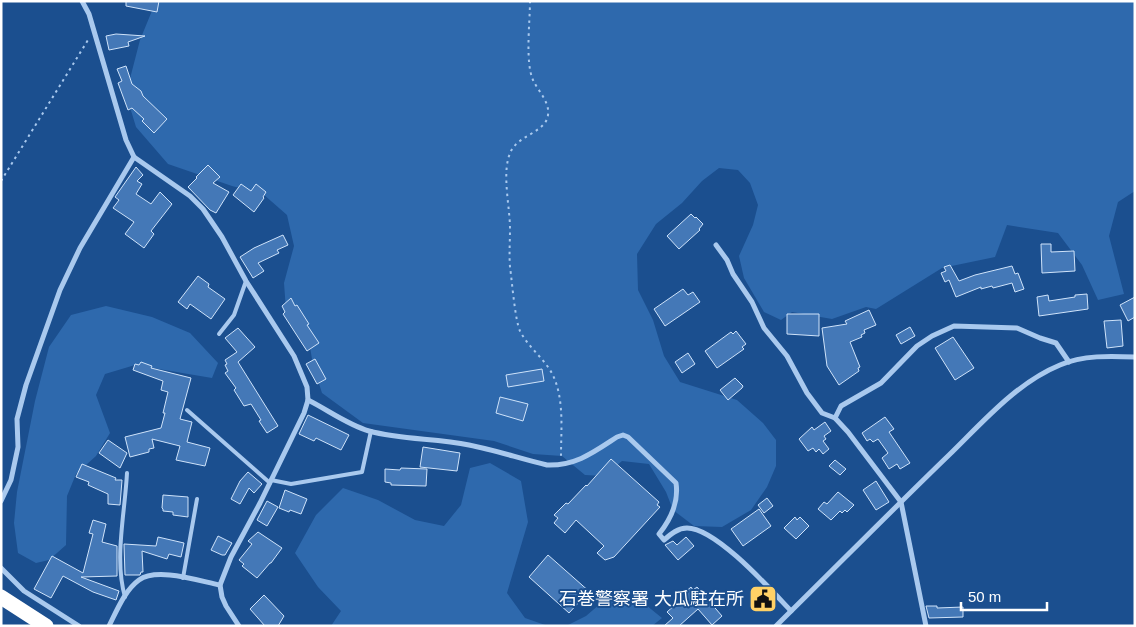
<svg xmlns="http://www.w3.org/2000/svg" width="1136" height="627" font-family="Helvetica,'Noto Sans JP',sans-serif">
<rect width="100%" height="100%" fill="#1b4f8f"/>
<g fill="#2e69ad">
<path d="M156,1H1135V191L1118,202L1109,236L1124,294L1098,300L1082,265L1058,233L1007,225L995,257L942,268L876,309L866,307L832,319L792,312L781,320L764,312L744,278L739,256L753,225L758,205L750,183L738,170L719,168L702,181L682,203L656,224L637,254L638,290L653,320L664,356L680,382L737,400L763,423L776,440V466L767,487L751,510L722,527L694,526L673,510L666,492L649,464L622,461L604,476L585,475L562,456L533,454L494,441L363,423L322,393L313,365L308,335L286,310L284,283L294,246L287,215L263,194L232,186L168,164L136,127L126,94L140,40Z"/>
<path d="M106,306L152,317L190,333L218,363L212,378L135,365L105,374L96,395L110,433L96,456L76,474L67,496L66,545L49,560L36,563L18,553L14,523L17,492L35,401L49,347L71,315Z"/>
<path d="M490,463L521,481L528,522L507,593L525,618L548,626H331L341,611L318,587L295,553L316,515L343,488L378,500L415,520L444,526L461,505L470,468Z"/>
<path d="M614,592L641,601L662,618L652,626H566L586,616Z"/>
</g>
<g fill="#4478b7" stroke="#cfe3fa">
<path d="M126,1H159L157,12L126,6Z"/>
<path d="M116,34L145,36L128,42L129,46L109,50L106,36Z"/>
<path d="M126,66L132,84L141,91L143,96L167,119L154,133L142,121L144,119L132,108L128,110L118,83L122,81L117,69Z"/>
<path d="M208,165L220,177L213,183L229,192L216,213L210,210L188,187L197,178L196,177Z"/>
<path d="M136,167L143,175L137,181L142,184L136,194L151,204L160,192L172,204L151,231L154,234L144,248L125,234L134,222L113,208L119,200L115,197Z"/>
<path d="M241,184L251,191L256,184L266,192L263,197L264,198L254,212L233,195Z"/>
<path d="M691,214L695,218L696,217L703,224L699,229L700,230L679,249L667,236Z"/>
<path d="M283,235L288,245L277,250L279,253L258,263L264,271L253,278L240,257L254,248Z"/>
<path d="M1041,244H1051V252L1074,251L1075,271L1042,273Z"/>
<path d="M950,265L959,281L975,275L1012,266L1015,274L1018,273L1024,289L1015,292L1012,283L993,288L992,286L981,289V287L956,297L949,280L945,282L941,273L946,271L944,267Z"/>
<path d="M198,276L209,284L208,287L225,299L211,319L190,304L187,309L178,302Z"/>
<path d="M683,289L688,295L693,292L700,302L665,326L654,309Z"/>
<path d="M1087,294L1088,309L1039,316L1037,297L1048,295L1049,301L1075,297V295Z"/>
<path d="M1135,297V317L1128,321L1120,305Z"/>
<path d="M291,298L295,306L297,305L309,324L307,325L319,343L307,351L283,314L285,312L282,306Z"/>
<path d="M869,310L876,325L864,330L865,333L861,335L862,337L850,342L860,367L858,368L859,371L839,385L827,366L822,328L847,324L845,321Z"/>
<path d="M787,314H819V336L787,334Z"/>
<path d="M1121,320L1123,346L1107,348L1104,321Z"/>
<path d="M910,327L915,336L901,344L896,335Z"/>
<path d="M238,328L255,347L238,362L278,426L267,433L259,421L261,420L251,404L244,406L234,390L236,388L225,373L228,371L225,365L227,364L225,360L237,352L225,338Z"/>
<path d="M736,331L746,344L742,347L744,349L717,368L705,351L731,332L733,334Z"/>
<path d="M953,337L974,368L955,380L935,348Z"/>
<path d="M688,353L695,364L682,373L675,362Z"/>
<path d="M315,359L326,379L317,384L306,364Z"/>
<path d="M141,362L152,366L151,368L191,378L180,419L192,422L187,442L210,448L205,466L176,460L180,446L152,439L154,448L149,449V452L130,457L125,437L161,428L165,413H163L168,392L161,390L163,381L133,370L135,364L139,365Z"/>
<path d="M542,369L544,381L508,387L506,375Z"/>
<path d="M735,378L743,386L742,388L728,400L720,390Z"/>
<path d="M500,397L528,404L523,421L496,413Z"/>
<path d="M308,415L349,435L341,450L316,438L314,441L299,434Z"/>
<path d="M885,417L894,429L889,432L910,463L900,469L897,464L889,469L882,458L888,453L878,439L873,442L870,439L867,441L862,433Z"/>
<path d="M825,422L831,431L824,436L826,439L823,441L829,449L823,454L819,449L816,452L813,448L808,451L799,439L812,427L814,430Z"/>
<path d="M108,440L127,453L120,468L99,453Z"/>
<path d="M423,447L460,453L457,471L420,467Z"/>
<path d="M611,459L659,502L657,505L660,507L614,557L605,560L597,553L604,546L576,520L565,533L554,523L558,518L554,515L566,503L568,504L586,485L587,486Z"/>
<path d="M835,460L846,469L840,475L829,466Z"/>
<path d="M82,464L116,478L115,480H122L120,505L108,504V494L88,485L89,482L76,477Z"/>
<path d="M401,468L427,469L426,486L391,485V483L385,482V469L400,470Z"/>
<path d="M248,472L262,484L254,493L249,488L240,504L231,499L240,481Z"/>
<path d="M876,481L889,502L876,510L863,490Z"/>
<path d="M285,490L307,499L301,514L290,510L289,512L279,508Z"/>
<path d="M838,492L854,505L847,512L845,510L842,513L840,511L831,520L818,509L824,502L827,504Z"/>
<path d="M163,495L188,497V517L173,515V512L163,511V509L162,508Z"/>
<path d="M767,498L773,506L764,513L758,505Z"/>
<path d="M267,501L278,507L267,526L257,520Z"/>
<path d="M759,509L771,526L743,546L731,529Z"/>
<path d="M795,517L797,520L800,517L809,526L796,539L784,528Z"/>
<path d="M93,520L106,524L102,542L117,546V576L81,577L119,591L116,600L93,592L63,576L51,598L34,589L52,556L83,573L93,534L89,533Z"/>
<path d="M258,532L282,548L271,563H270L257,578L242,566L244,564L239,560L252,544L248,541Z"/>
<path d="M218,536L232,543L225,555H222L211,550Z"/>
<path d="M158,537L184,543L181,557L169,554L167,559L142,551L143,572H141L140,575H125L124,544L156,546Z"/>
<path d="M686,537L694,546L678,560L665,545L673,541L677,545Z"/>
<path d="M548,555L591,593L582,603L580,601L569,613L529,577Z"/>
<path d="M691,587L693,590L697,587L722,616L712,625L698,609L679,626H664L673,618L667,612L685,596L683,594Z"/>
<path d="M264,595L284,616L278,626H265L250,609Z"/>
<path d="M926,606H937V608L963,607V617L929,618Z"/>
</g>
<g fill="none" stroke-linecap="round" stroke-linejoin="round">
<g stroke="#a9c9ee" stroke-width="2" stroke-dasharray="2.5 4" stroke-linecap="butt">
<path d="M530,1C530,22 525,62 533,80C538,91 550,102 548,115C546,132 519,135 511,151C501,171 510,206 510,229C510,242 509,254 510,267C512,281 515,320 520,331C529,349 548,361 555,380C564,404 561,431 561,456"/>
<path d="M1,181L88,40"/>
</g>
<g stroke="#a9c9ee" stroke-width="4">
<path d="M219,334L234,315L246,281"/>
<path d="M187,410L270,483"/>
<path d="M271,480L291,484L362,472L371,431"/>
<path d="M183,578L197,499"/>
<path d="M125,597C114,559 125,513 127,473"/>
</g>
<g stroke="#a9c9ee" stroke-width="5">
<path d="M82,1L89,14L126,140L134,157L190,196L203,209L222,237L246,281L294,356L307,387L308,400C328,410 348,425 369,431C402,440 436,438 469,445C495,450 521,459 547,465C576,466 594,452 617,437L623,435L628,437L676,483C679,503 671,519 659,534L664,540C671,534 678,528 687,528C716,528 771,590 791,611"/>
<path d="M716,245L727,260L733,274L752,302L764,328L787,356L807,393L822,413L835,418L848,432L901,502L926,626"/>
<path d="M835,418L841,406L881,383L917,346L932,336L954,326L1017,328L1040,338L1056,343L1069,362"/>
<path d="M1,501L11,480L18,447L17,419L26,385L60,290L80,248L134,157"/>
<path d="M1,568L24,591L79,626"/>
<path d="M109,626C117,610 125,590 139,580C157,567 199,581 220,585"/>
<path d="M239,626L226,606L222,597L220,585L231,557L260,503L304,413L308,400"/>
<path d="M776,626C834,569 891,511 949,455C982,423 1016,383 1060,365C1083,355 1110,356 1135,357"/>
</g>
<path stroke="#fff" stroke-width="15" d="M1,597L46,626"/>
</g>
<defs>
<symbol id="civic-square" viewBox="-11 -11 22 22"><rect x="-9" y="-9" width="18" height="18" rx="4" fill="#ffd166" stroke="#1b4f8f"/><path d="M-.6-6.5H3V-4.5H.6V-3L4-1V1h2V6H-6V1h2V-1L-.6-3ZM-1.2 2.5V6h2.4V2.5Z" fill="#111"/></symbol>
</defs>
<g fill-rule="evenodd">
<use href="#civic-square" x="747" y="583" width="32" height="32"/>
</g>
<g text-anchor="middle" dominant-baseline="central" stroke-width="4" stroke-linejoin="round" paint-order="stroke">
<g font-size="18" fill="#fff" stroke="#1b4f8f" text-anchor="end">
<text x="744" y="599">石巻警察署 大瓜駐在所</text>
</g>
</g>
<rect width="1136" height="627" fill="none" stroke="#ffffff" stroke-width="5"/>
<path d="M961 602v8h86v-8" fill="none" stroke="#ffffff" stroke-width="2.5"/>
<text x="968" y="602" font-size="15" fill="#ffffff" stroke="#1b4f8f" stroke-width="4" paint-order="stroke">50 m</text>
</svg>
